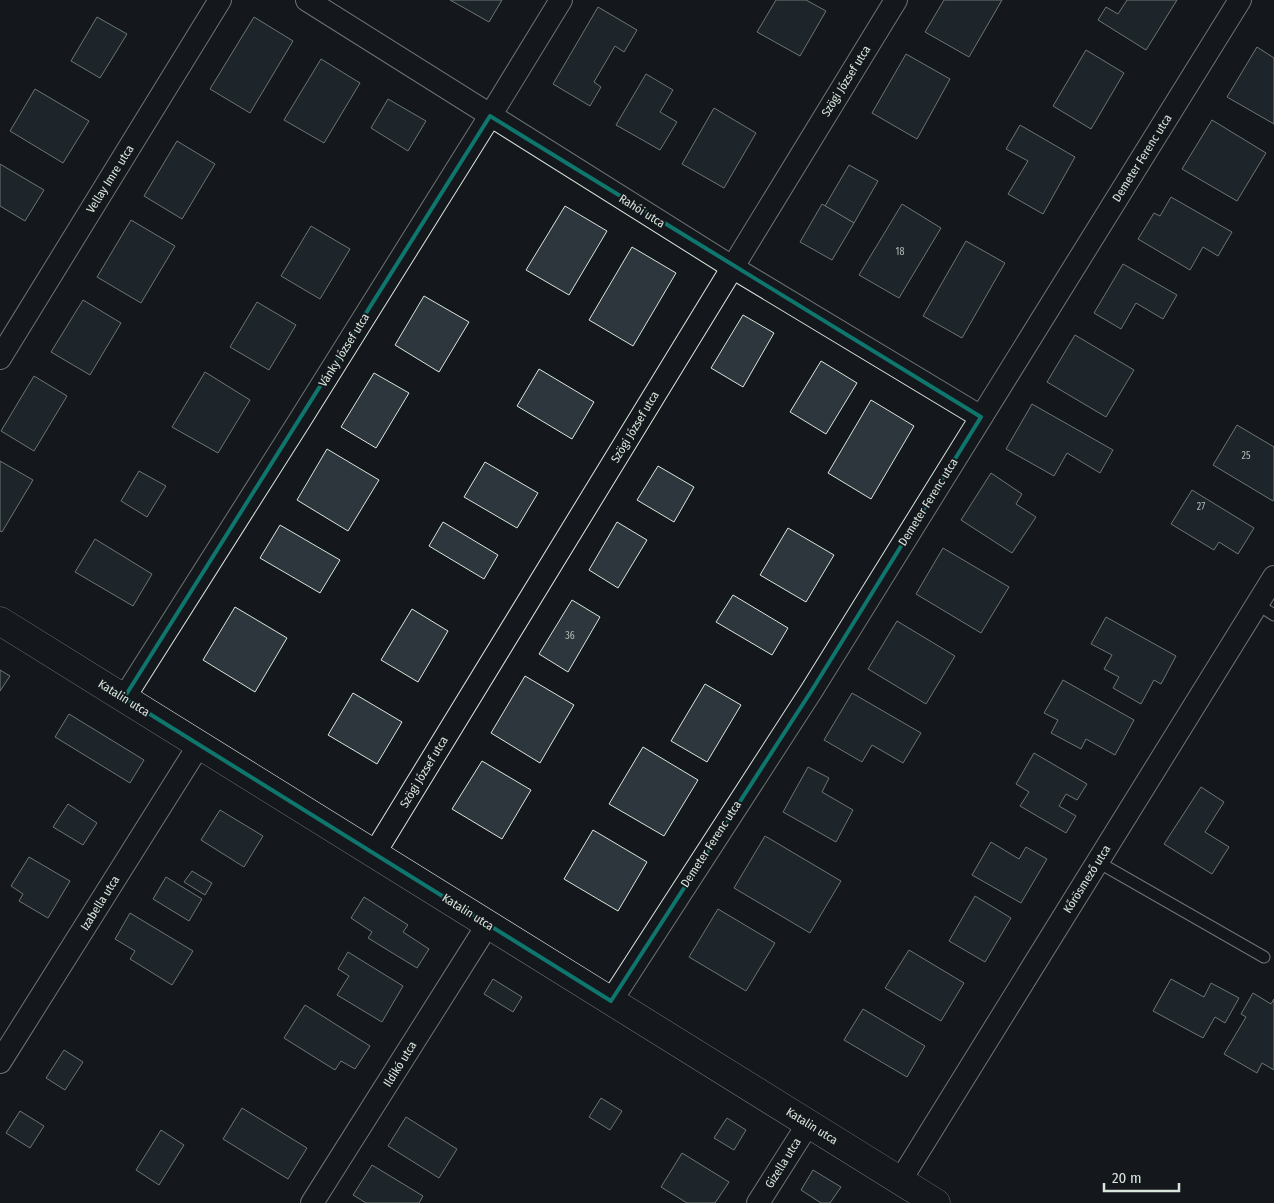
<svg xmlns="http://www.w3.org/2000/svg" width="1274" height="1203" font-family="'Fira Sans Condensed',sans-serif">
<rect width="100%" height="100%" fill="#14181c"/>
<g fill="#2c363c" stroke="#d8e6dc">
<path d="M450,0H502L489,22Z"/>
<path d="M776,0H806L826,11L800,56L757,32Z"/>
<path d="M944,0H1002L969,57L925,32Z"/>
<path d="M1127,0H1177L1146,50L1098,20L1106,7L1118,14Z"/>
<path d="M598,7L637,30L624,52L615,46L594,82L601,87L590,106L553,84Z"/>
<path d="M97,17L127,34L100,78L71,61Z"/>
<path d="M254,17L293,41L250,113L210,89Z"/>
<path d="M1257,47L1274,58V124L1227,97Z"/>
<path d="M1086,50L1124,73L1091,129L1053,106Z"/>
<path d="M906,54L950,79L917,139L872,113Z"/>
<path d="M321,59L360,83L324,143L284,120Z"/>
<path d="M646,74L673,90L660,112L677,122L660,150L616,125Z"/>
<path d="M35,89L89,121L63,163L10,131Z"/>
<path d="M388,99L426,121L408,151L371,128Z"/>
<path d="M714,108L756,133L724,188L682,164Z"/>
<path d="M1212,120L1266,153L1237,201L1182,169Z"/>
<path d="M1020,125L1075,157L1043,214L1008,194L1028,161L1006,149Z"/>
<path d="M177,141L215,164L182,219L144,196Z"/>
<path d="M0,164L44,190L25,221L0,206Z"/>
<path d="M849,165L878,181L854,223L825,206Z"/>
<path d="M1171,197L1232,232L1218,256L1203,247L1190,270L1138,239L1154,213L1160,216Z"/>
<path d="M822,204L854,223L832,260L800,242Z"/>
<path d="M902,204L941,228L899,298L859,275Z"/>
<path d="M565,206L607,231L569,295L526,270Z"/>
<path d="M131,220L175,246L141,303L97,277Z"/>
<path d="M311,226L350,249L320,299L281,276Z"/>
<path d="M966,241L1005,263L962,338L923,316Z"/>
<path d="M632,247L676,273L633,346L589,320Z"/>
<path d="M1123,264L1177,295L1163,319L1136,303L1121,329L1094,313Z"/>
<path d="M424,296L469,322L439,372L395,345Z"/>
<path d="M83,300L121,323L90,375L51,352Z"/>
<path d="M257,302L296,325L269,370L230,347Z"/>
<path d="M743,315L774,333L743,387L711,368Z"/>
<path d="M1075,335L1134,370L1106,417L1047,382Z"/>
<path d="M821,361L857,383L826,434L790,412Z"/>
<path d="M539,369L594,402L572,439L517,406Z"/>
<path d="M205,372L250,400L218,453L172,427Z"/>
<path d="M374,373L409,393L376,448L341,427Z"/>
<path d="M34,376L67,396L34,451L1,431Z"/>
<path d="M871,400L914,426L871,499L828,473Z"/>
<path d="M1032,404L1113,450L1100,473L1067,453L1054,476L1006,449Z"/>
<path d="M1237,425L1274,447V499L1273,501L1213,465Z"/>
<path d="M327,449L379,480L348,531L297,500Z"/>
<path d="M0,461L33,480L2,532L0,531Z"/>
<path d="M485,462L538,493L517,528L464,497Z"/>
<path d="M658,466L694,487L674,522L637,500Z"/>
<path d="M139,471L166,486L147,517L121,501Z"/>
<path d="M991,473L1022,494L1016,504L1036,517L1012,553L961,520Z"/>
<path d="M1192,490L1254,528L1238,554L1219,542L1214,550L1171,524Z"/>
<path d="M443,522L498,555L484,579L429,546Z"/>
<path d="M617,522L647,540L618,588L589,570Z"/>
<path d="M280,525L340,560L320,593L260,558Z"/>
<path d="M788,528L834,555L806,602L760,575Z"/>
<path d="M95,539L152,574L133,606L75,572Z"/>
<path d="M943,548L1009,587L981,633L916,594Z"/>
<path d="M733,595L788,628L772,655L716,622Z"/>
<path d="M572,600L600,617L568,672L539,654Z"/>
<path d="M235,607L287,638L255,692L203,660Z"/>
<path d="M412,609L448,631L418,682L381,660Z"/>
<path d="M1106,617L1176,656L1161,684L1154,680L1141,704L1113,688L1119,677L1104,669L1112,655L1091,644Z"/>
<path d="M897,621L955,656L926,704L868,669Z"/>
<path d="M0,670L10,676L0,691Z"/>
<path d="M525,676L574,705L540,763L491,733Z"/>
<path d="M1063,680L1134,720L1115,755L1086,739L1081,749L1051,733L1058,720L1044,713Z"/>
<path d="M705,684L741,705L707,762L671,741Z"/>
<path d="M353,693L402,722L377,764L328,735Z"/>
<path d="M852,693L921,733L903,763L872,745L862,762L824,740Z"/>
<path d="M69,714L144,760L130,783L55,737Z"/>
<path d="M643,747L698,780L664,836L609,804Z"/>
<path d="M1034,753L1087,784L1077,800L1066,794L1059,806L1076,816L1066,833L1020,806L1029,792L1016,784Z"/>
<path d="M482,761L531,790L502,839L452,809Z"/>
<path d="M808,767L829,778L822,792L853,810L836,842L783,812Z"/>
<path d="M1201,787L1224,802L1205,832L1229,847L1212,874L1164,844Z"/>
<path d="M68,804L97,823L83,845L53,827Z"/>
<path d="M220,810L263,836L244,867L201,840Z"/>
<path d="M593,830L647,862L618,911L564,879Z"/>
<path d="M765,836L841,881L810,933L734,888Z"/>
<path d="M991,842L1019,859L1026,847L1047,859L1021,903L972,875Z"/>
<path d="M29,857L70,881L48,918L19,901L23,894L11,886Z"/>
<path d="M192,871L212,883L205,895L184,882Z"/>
<path d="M166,877L202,899L189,921L153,899Z"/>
<path d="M975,896L1011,918L985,962L949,941Z"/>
<path d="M364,897L408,925L403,932L429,949L417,968L368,938L372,932L351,918Z"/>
<path d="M718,909L775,943L746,991L689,957Z"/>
<path d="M130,913L193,951L172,985L130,959L135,951L115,939Z"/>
<path d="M909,950L964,983L941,1021L885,988Z"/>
<path d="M348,952L403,986L382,1022L337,995L349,976L338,969Z"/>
<path d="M493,979L522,997L513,1012L484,994Z"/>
<path d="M1171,979L1204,997L1211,983L1239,998L1225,1023L1215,1017L1203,1038L1153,1011Z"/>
<path d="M1253,993L1271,1004L1274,999V1070L1262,1063L1257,1073L1224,1054L1246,1017L1241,1014Z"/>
<path d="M305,1005L370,1046L355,1069L341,1061L335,1070L284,1038Z"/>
<path d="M863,1009L925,1046L907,1077L844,1040Z"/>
<path d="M64,1050L83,1062L65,1090L46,1078Z"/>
<path d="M601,1098L622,1111L610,1130L589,1117Z"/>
<path d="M242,1108L307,1148L288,1179L223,1139Z"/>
<path d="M20,1111L44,1126L30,1148L6,1133Z"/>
<path d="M406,1117L457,1149L439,1178L388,1146Z"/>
<path d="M727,1118L746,1130L734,1150L714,1138Z"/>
<path d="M161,1130L184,1145L159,1185L136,1170Z"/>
<path d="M682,1153L729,1182L715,1203H687L661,1187Z"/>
<path d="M372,1165L423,1196L419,1203H366L353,1195Z"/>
<path d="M813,1170L841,1187L830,1203H821L801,1190Z"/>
</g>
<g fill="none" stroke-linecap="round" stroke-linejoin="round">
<defs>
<g id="service">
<path d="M1257,604L1274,615"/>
<path d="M1098,862L1264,957"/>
</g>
<g id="minor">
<path d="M307,0L732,267L981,417"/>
<path d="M0,358L220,0"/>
<path d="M124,698L300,420L490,116L561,0"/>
<path d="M374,854L896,0"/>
<path d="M611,1001L812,690L1240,0"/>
<path d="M0,1062L199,745"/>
<path d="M900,1181L1274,577"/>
<path d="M312,1203L488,924"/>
<path d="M758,1203L808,1124"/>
</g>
<path id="tertiary" d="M0,621L936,1203"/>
</defs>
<use href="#service" stroke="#d8e6dc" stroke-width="13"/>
<use href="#minor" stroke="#d8e6dc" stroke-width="24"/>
<use href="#tertiary" stroke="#d8e6dc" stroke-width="29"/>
<use href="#service" stroke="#14181c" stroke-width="11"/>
<use href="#minor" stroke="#14181c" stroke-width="22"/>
<use href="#tertiary" stroke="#14181c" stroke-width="28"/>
</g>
<path d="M0 0H1274V1203H0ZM490,116L981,417L812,690L611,1001L124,698Z" fill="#14181c" fill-opacity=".55" fill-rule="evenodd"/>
<path fill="none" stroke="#0f766e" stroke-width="4" stroke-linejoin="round" d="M490,116L981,417L812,690L611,1001L124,698Z"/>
<g text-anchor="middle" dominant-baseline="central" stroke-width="4" stroke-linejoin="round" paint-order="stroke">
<g font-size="10" fill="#adbab4">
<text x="900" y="252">18</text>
<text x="1246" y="456">25</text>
<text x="1201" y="507">27</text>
<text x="570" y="636">36</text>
</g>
<g font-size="12" fill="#d8e6dc" stroke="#14181c">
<text transform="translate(846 81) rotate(-58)">Szögi József utca</text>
<text transform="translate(1142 158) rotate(-58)">Demeter Ferenc utca</text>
<text transform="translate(110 179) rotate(-58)">Vellay Imre utca</text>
<text transform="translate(642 211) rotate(32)">Rahói utca</text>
<text transform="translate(344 350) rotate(-58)">Vánky József utca</text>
<text transform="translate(635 427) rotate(-59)">Szögi József utca</text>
<text transform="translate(928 502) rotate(-58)">Demeter Ferenc utca</text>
<text transform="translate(124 698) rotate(32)">Katalin utca</text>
<text transform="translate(424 772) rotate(-59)">Szögi József utca</text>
<text transform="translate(711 844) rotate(-57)">Demeter Ferenc utca</text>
<text transform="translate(1087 879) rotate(-58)">Kőrösmező utca</text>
<text transform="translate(100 903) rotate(-58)">Izabella utca</text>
<text transform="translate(468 912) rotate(32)">Katalin utca</text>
<text transform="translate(400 1064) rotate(-58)">Ildikó utca</text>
<text transform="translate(812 1126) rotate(32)">Katalin utca</text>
<text transform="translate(783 1163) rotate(-58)">Gizella utca</text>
</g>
</g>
<path d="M1104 1183v8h75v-8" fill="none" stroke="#d8e6dc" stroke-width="2.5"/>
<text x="1112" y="1183" font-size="15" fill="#d8e6dc" stroke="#14181c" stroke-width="4" paint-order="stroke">20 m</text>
</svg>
